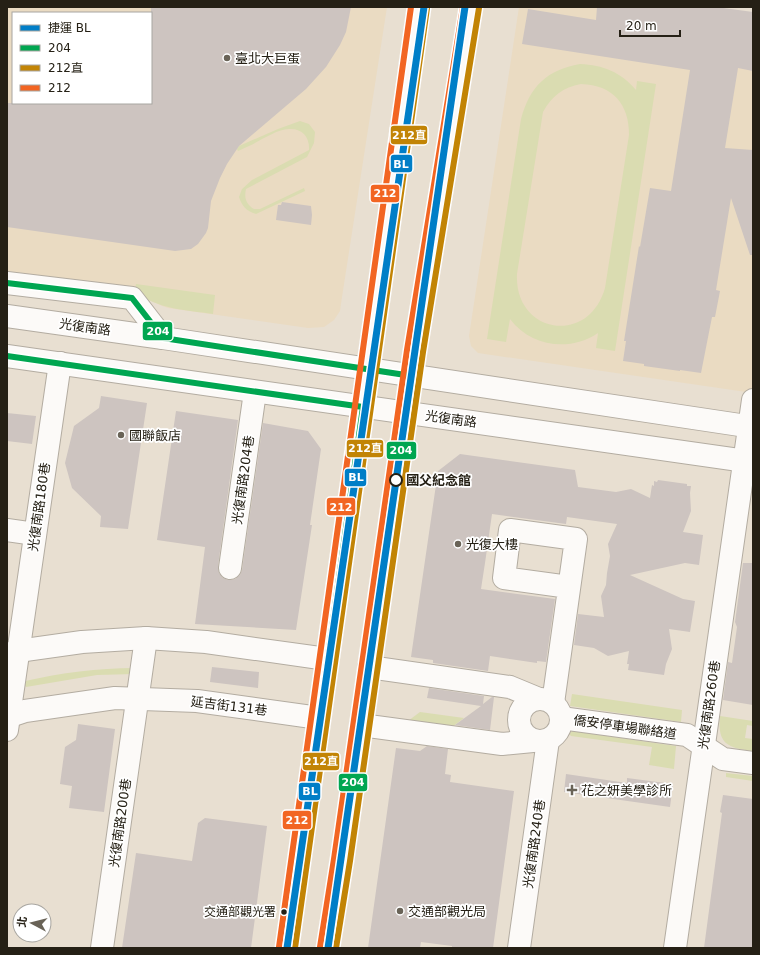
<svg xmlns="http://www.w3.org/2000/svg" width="760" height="955" font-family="'DejaVu Sans','Noto Sans TC',sans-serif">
<rect width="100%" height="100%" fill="#e8dfd1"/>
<g fill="#eadbc2" fill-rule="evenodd">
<path d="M7,7H387L342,297L340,311L334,320L324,327L308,328L168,308L162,306L123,287L7,271ZM13,13H151V103H13Z"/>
<path d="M519,7H633L753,24V393L478,353L471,346L469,336Z"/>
</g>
<g fill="#dadcb1" fill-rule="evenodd">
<path d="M580,64C603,65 621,72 636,90L637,81L656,84L615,351L596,348L598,333C570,352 531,347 510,319L506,342L487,339L521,119C530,86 547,70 580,64ZM581,84C613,85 629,104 629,135L605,288C588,347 514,333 517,274L543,112C552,96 563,87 581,84Z"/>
<path d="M300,121L309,124L315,132L314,143L307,157L246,189C244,198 246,204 254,209H260L304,188L305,191L256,214C246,211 242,206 239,197L242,189L252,180L309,150C310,137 302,128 289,129C277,129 260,141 249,146C245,148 242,149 238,151L237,149L239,146L278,129Z"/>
<path d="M136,284L215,295L213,314C185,310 158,309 135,292Z"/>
<path d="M135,668V674L97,675L26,687L24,684L25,681C61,673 98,668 135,668Z"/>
<path d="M572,694L682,710L681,722L570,706Z"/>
<path d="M420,712L464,718L452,727L408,721Z"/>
<path d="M720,716L753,721V726L747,725L745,738L753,739V751C728,748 717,744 720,716Z"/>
<path d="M572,731L676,746L674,769L649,765L652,747L571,736L569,734Z"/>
<path d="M726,773L753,776V781L726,777Z"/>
</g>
<g fill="#cdc4c0">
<path d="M151,7H351L346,32L340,45L326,67L306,89L239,146L227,164L220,178L211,201L208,228L206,233L198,244L191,249L175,251L7,227V103H151Z"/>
<path d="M597,7H716L753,12V71L738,68L725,148L753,150V255H750L731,198L716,290L720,291L715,317H712L701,373L680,370V371L644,366V364L623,361L626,341H624L639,246L640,247L650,188L671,191L690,70L522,44L528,9L596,20Z"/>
<path d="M282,202L311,206L312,215L311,225L276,220L278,205H281Z"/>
<path d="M101,396L147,403L128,529L100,527L101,516L72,488L65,463L74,426L99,408Z"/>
<path d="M176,411L238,420L218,566L219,573L223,578L228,580L235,579L240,575L242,570L263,423L308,431L321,449L310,525H312L296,630L195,624L205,547L157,540Z"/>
<path d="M7,413L36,416L32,444L7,441Z"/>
<path d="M460,454L575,470L578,487L616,492L631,489L650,498L652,485L654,486V481L657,482L658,480L687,484V486H691L690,493L691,511L683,532L703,535L699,565L685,563L630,575L683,599L695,601L690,632L669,629L672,649L666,664L664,675L628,670L629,664H627L629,651L608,656L594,648L574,645L578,614L604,617L601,596L606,585L607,573L610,556L608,544L617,524L567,517L566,524L492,514L485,563L481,589L555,599L546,662L537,661V663L490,656L488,671L433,663V660L411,657L438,471Z"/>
<path d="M743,563H753V705L723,700L728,662L732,663L737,627L735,622Z"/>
<path d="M212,667L259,672L258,688L210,682Z"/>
<path d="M429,688L484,696L483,704L492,697H494L490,730L455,725L481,706L427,698Z"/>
<path d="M78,724L115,729L104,812L69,808L72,786L60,784L65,747L76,740Z"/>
<path d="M427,746L448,749L445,774L451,775L450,782L514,791L493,948H452V946L421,942L420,948H368L396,748L420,751Z"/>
<path d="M566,774L627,783V778L673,784L670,807L564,792Z"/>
<path d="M723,795L753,799V948H704L722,813L720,812Z"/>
<path d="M205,818L267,826L251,948H122L136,853L192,861L198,823Z"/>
</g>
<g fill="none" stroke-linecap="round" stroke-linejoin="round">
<defs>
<g id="minor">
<path d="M7,530L35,534"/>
<path d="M230,568L255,392"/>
<path d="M7,654L18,651L82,642L146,638L206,642L327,659"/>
<path d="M369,667L510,687L539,699"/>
<circle cx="540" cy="720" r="21"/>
<path d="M553,703C561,649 568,594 576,539L510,530L504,578L569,587"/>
<path d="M7,717L25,711L115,698L197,701L319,718"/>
<path d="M561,718L687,735L723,759L753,763"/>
<path d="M361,725L502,744L533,741"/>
<path d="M7,730L60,363"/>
<path d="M102,948L146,638"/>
<path d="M519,948L548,740"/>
<path d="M675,948L753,400"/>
</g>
<g id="major">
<path d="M7,283L132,298L163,338L753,427"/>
<path d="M7,316L163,338"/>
<path d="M7,356L753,462"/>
<path d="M287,948L419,7"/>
<path d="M328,948L342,860L415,351L471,7"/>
</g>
</defs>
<use href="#minor" stroke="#b3aca1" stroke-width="24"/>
<use href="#major" stroke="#b3aca1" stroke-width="24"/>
<use href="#minor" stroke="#fcfaf8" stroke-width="22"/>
<use href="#major" stroke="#fcfaf8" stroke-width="22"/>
<defs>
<g id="bus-1">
<path d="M7,283L132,298L163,338L412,376L342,860L328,948"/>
<path d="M7,356L363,407L287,948"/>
</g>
<g id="bus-2">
<path d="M295,948L427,8"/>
<path d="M336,948L350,861L423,352L479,8"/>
</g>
<g id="bus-3">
<path d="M279,947L411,7"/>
<path d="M320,947L334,859L407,350L463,7"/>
</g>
</defs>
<use href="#bus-1" stroke="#fff" stroke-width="9"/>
<use href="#bus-2" stroke="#fff" stroke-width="9"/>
<use href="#bus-3" stroke="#fff" stroke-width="9"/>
<use href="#bus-1" stroke="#00a651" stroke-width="6"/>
<use href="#bus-2" stroke="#c28405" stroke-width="6"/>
<use href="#bus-3" stroke="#f26522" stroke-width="6"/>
<defs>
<g id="metro-1">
<path d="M287,948L424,7"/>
<path d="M328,948L465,7"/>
</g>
</defs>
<use href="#metro-1" stroke="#fff" stroke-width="10"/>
<use href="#metro-1" stroke="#007ec7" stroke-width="7"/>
</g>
<g fill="#696357" stroke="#fff" stroke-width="1.5">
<circle cx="227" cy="58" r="4"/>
<circle cx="121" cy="435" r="4"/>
<circle cx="458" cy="544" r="4"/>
<path d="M570 784h4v4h4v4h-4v4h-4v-4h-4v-4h4z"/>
<circle cx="400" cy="911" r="4"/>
</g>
<circle fill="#fff" stroke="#252015" stroke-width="2" cx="396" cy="480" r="6"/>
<circle fill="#252015" stroke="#fff" stroke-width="1.5" cx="284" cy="912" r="3.5"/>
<g text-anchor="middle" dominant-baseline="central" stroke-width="3.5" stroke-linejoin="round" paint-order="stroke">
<g font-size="12" fill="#252015" stroke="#fff" text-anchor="end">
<text x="276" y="912">交通部觀光署</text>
</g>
<g font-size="13" fill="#252015" stroke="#fff" text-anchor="start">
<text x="235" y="58">臺北大巨蛋</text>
<text x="129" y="435">國聯飯店</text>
<text x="466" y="544">光復大樓</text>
<text x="581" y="790">花之妍美學診所</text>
<text x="408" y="911">交通部觀光局</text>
</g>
<g font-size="13" fill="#252015" stroke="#fff">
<text transform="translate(85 327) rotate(8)">光復南路</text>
<text transform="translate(451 419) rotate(8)">光復南路</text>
<text transform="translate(243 480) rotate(-82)">光復南路204巷</text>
<text transform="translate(39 507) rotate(-82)">光復南路180巷</text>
<text transform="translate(709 705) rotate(-82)">光復南路260巷</text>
<text transform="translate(229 706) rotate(7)">延吉街131巷</text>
<text transform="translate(625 727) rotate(8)">僑安停車場聯絡道</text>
<text transform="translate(120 823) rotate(-82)">光復南路200巷</text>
<text transform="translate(534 844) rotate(-82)">光復南路240巷</text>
</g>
<g font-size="13" font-weight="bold" fill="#252015" stroke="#fff" text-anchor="start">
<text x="406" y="480">國父紀念館</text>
</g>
</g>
<g stroke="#fff" stroke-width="1.5">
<rect x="390" y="125" width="38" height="20" rx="4" fill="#c28405"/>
<rect x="390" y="154" width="23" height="19" rx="4" fill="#007ec7"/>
<rect x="370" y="184" width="30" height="19" rx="4" fill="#f26522"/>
<rect x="142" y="321" width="31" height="20" rx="4" fill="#00a651"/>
<rect x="346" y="439" width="38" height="19" rx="4" fill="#c28405"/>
<rect x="386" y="441" width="31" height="19" rx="4" fill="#00a651"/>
<rect x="344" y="468" width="23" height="19" rx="4" fill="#007ec7"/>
<rect x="326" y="497" width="30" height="19" rx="4" fill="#f26522"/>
<rect x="302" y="752" width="38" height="19" rx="4" fill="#c28405"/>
<rect x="338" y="773" width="30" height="19" rx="4" fill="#00a651"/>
<rect x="298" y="782" width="23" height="19" rx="4" fill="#007ec7"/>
<rect x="282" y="810" width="30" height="20" rx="4" fill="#f26522"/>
</g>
<g font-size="11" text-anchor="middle" font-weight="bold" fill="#fff">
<text x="409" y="139">212直</text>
<text x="401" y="168">BL</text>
<text x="385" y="197">212</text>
<text x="158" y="335">204</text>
<text x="365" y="452">212直</text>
<text x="401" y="454">204</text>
<text x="356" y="481">BL</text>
<text x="341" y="511">212</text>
<text x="321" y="765">212直</text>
<text x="353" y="786">204</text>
<text x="310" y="795">BL</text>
<text x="297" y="824">212</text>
</g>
<rect width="760" height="955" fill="none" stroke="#252015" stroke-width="16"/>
<rect x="12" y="12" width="140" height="92" fill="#ffffff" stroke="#a8a6a1"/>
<rect x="20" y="25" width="20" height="6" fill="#007ec7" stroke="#a8a6a1"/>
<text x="48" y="32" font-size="12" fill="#252015">捷運 BL</text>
<rect x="20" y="45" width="20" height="6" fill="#00a651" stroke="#a8a6a1"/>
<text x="48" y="52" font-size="12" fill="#252015">204</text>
<rect x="20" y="65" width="20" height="6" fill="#c28405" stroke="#a8a6a1"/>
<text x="48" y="72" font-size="12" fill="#252015">212直</text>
<rect x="20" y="85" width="20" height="6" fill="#f26522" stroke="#a8a6a1"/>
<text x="48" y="92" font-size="12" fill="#252015">212</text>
<g transform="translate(32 923) rotate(277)"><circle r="19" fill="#ffffff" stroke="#a8a6a1"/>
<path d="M0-3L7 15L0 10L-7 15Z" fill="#696357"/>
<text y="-6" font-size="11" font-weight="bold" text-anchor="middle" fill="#252015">北</text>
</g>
<path d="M620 30v6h60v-6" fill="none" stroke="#252015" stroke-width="2"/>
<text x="626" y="30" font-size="12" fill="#252015" stroke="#ffffff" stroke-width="3" paint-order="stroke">20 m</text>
</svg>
